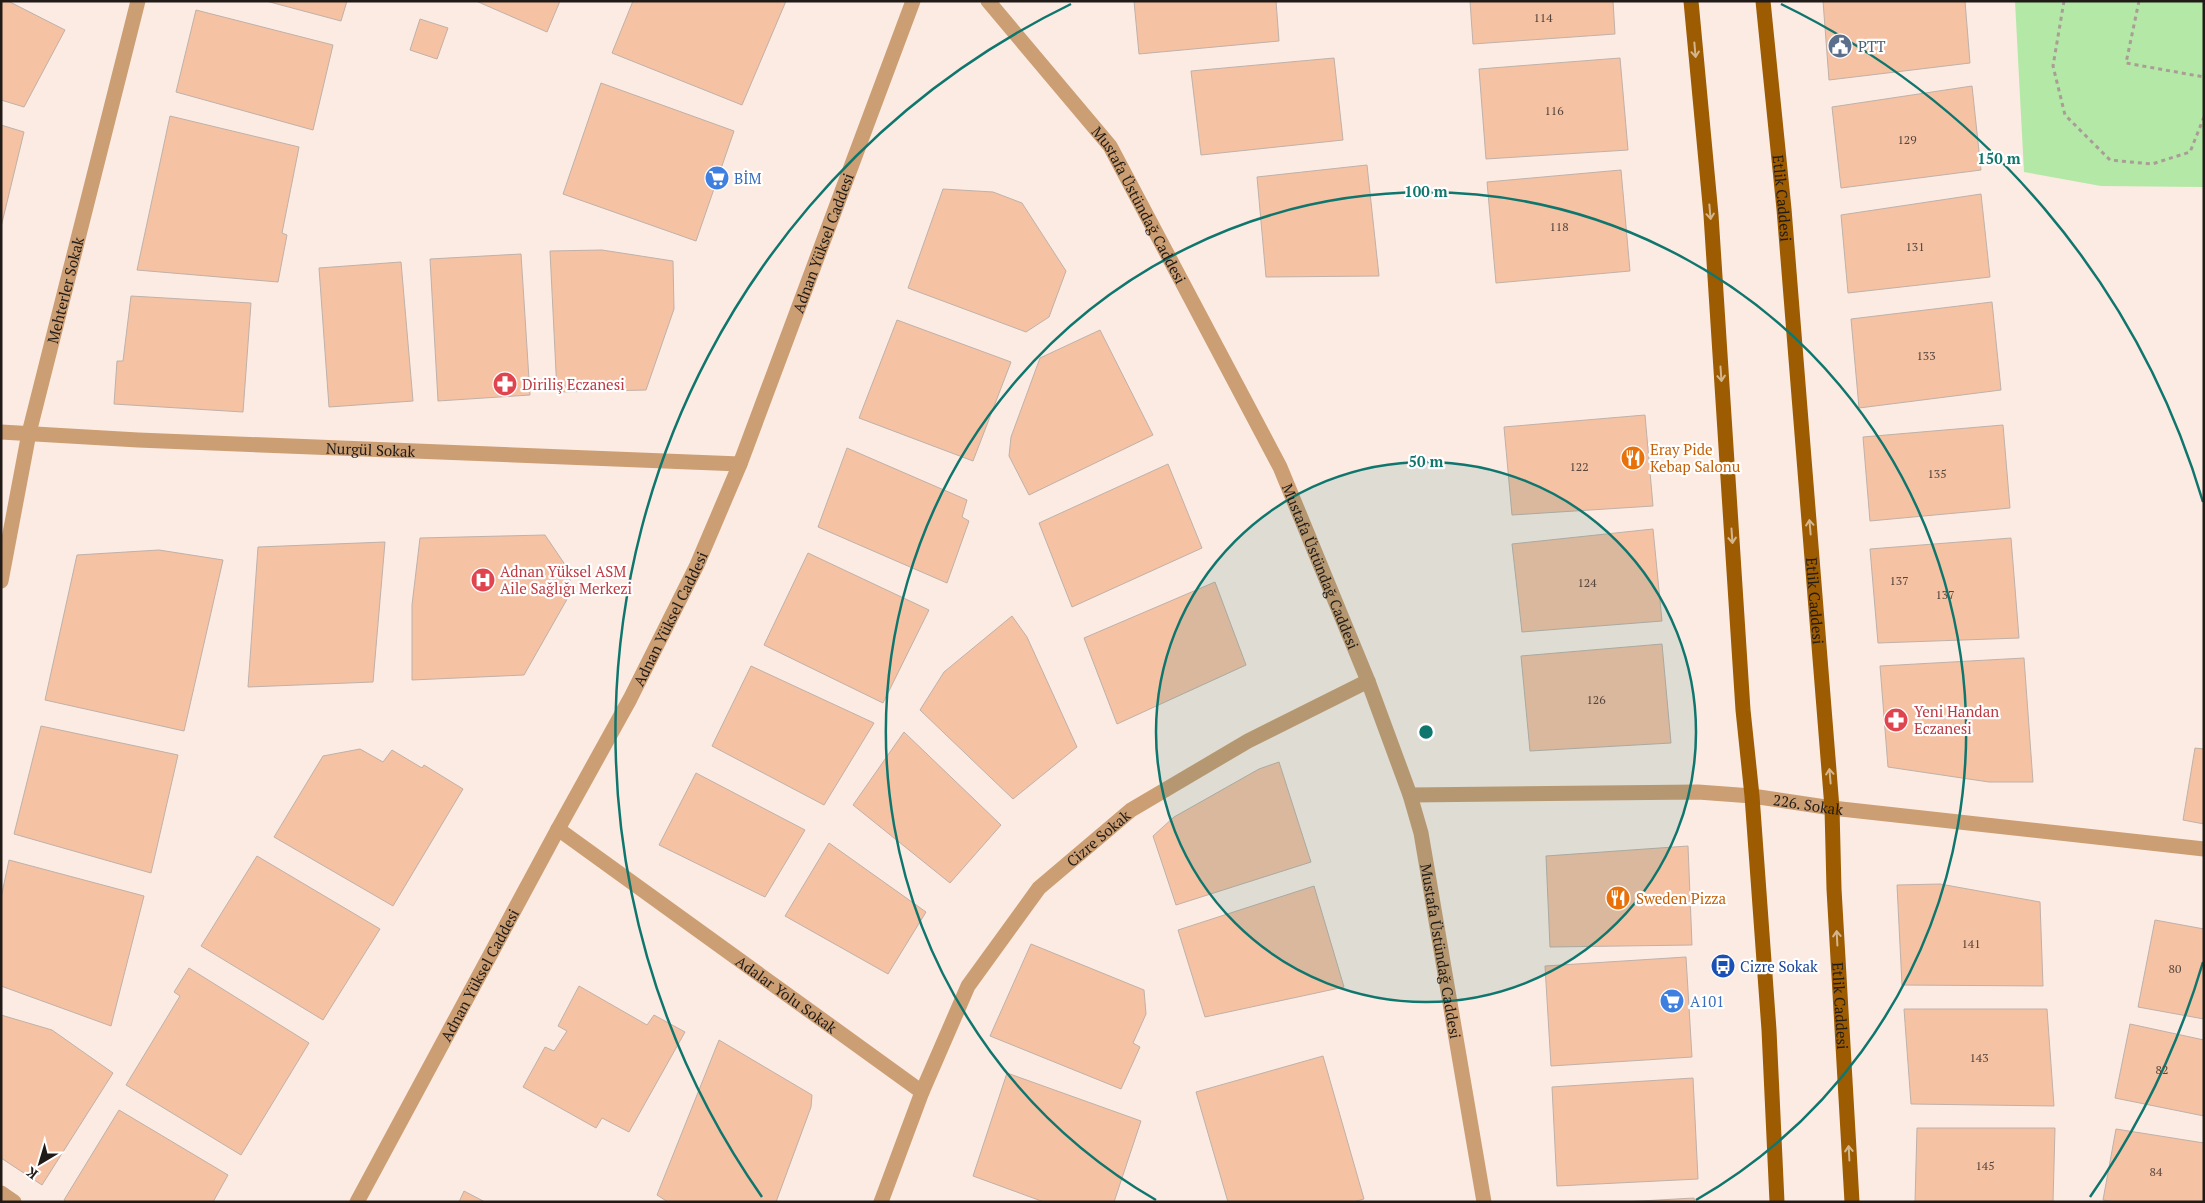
<svg xmlns="http://www.w3.org/2000/svg" width="2205" height="1203" font-family="'PT Serif',serif">
<rect width="100%" height="100%" fill="#fbebe2"/>
<path fill="#b3e8a6" d="M2015,1H2204V187L2101,186L2024,172Z"/>
<g fill="#f5c2a4" stroke="#c0b1a8">
<path d="M1,1H8L65,30L24,107L1,100Z"/>
<path d="M266,1H347L341,21Z"/>
<path d="M476,1H560L547,32Z"/>
<path d="M633,1H786L742,105L612,53Z"/>
<path d="M1134,1H1276L1279,41L1139,54Z"/>
<path d="M1470,1H1613L1615,34L1473,44Z"/>
<path d="M1823,1H1965L1970,63L1829,80Z"/>
<path d="M196,10L333,45L313,130L176,92Z"/>
<path d="M420,19L448,28L437,59L410,50Z"/>
<path d="M1334,58L1343,140L1201,155L1191,71Z"/>
<path d="M1620,58L1628,150L1486,159L1479,69Z"/>
<path d="M601,83L734,131L696,241L563,194Z"/>
<path d="M1972,86L1981,170L1841,188L1832,107Z"/>
<path d="M170,116L299,147L282,233L287,235L278,282L137,270Z"/>
<path d="M1,125L24,132L1,227Z"/>
<path d="M1367,165L1379,276L1266,277L1257,177Z"/>
<path d="M1621,170L1630,271L1496,283L1487,182Z"/>
<path d="M943,189L993,192L1022,203L1066,271L1049,317L1026,332L908,288Z"/>
<path d="M1981,194L1990,277L1848,293L1841,215Z"/>
<path d="M602,250L673,261L674,309L646,390L557,392L550,251Z"/>
<path d="M521,254L530,395L438,401L430,259Z"/>
<path d="M401,262L413,401L329,407L319,268Z"/>
<path d="M131,296L251,303L243,412L114,404L117,361H123Z"/>
<path d="M1992,302L2001,390L1859,408L1851,319Z"/>
<path d="M897,320L1011,362L973,461L859,418Z"/>
<path d="M1100,330L1153,435L1029,495L1009,456L1011,437L1040,358Z"/>
<path d="M1645,415L1653,506L1512,515L1504,427Z"/>
<path d="M2003,425L2010,508L1870,521L1863,437Z"/>
<path d="M847,448L967,500L962,517L969,521L947,583L818,527Z"/>
<path d="M1168,464L1202,548L1072,607L1039,523Z"/>
<path d="M1653,529L1662,621L1522,632L1512,544Z"/>
<path d="M545,535L570,572V594L524,675L412,680V605L420,538Z"/>
<path d="M2011,538L2019,638L1878,643L1870,549Z"/>
<path d="M385,542L373,682L248,687L258,547Z"/>
<path d="M159,550L223,560L184,731L45,700L77,555Z"/>
<path d="M808,553L929,610L883,703L764,645Z"/>
<path d="M1215,582L1246,665L1117,724L1084,638Z"/>
<path d="M1012,616L1027,637L1077,747L1013,799L920,710L944,672Z"/>
<path d="M1662,644L1671,743L1530,751L1521,656Z"/>
<path d="M2024,658L2033,782H1989L1888,767L1880,666Z"/>
<path d="M751,666L874,723L824,805L712,746Z"/>
<path d="M41,726L178,755L151,873L14,834Z"/>
<path d="M904,732L1001,825L950,883L853,805Z"/>
<path d="M2195,748L2204,749V824L2183,820Z"/>
<path d="M360,749L383,762L392,750L422,768L424,765L463,789L393,906L274,837L323,756Z"/>
<path d="M1279,762L1311,862L1176,905L1153,836L1174,817L1259,769Z"/>
<path d="M696,773L805,830L765,897L659,845Z"/>
<path d="M829,843L926,912L888,974L785,916Z"/>
<path d="M1688,846L1692,945L1550,947L1546,856Z"/>
<path d="M257,856L380,929L323,1020L201,946Z"/>
<path d="M9,860L144,896L111,1026L1,986V898Z"/>
<path d="M1940,884L2040,902L2043,986L1902,985L1897,885Z"/>
<path d="M1314,886L1344,987L1205,1017L1178,930Z"/>
<path d="M2155,920L2204,929V1019L2138,1007Z"/>
<path d="M1031,944L1144,990L1146,1014L1133,1043L1140,1047L1121,1089L990,1036Z"/>
<path d="M1686,957L1692,1057L1551,1066L1545,966Z"/>
<path d="M189,968L309,1043L241,1155L126,1085L180,996L174,992Z"/>
<path d="M579,986L647,1025L654,1015L685,1032L629,1132L602,1118L596,1128L523,1087L545,1047L554,1051L567,1031L558,1026Z"/>
<path d="M1904,1009H2047L2054,1106L1911,1104Z"/>
<path d="M1,1015L52,1030L113,1073L42,1185L1,1158Z"/>
<path d="M2130,1024L2204,1040V1116L2115,1098Z"/>
<path d="M719,1040L812,1095L811,1107L776,1202H668L657,1195Z"/>
<path d="M1323,1056L1364,1199L1353,1202H1228L1196,1092Z"/>
<path d="M1007,1073L1141,1121L1114,1202H1044L973,1176Z"/>
<path d="M1693,1078L1698,1179L1557,1186L1552,1087Z"/>
<path d="M119,1110L228,1175L213,1202H67L64,1200Z"/>
<path d="M1917,1128H2055L2053,1202H1915Z"/>
<path d="M2116,1129L2204,1143V1202H2115L2103,1200Z"/>
<path d="M464,1191L485,1202H459Z"/>
<path d="M1694,1198L1695,1202H1623Z"/>
</g>
<g fill="none" stroke-linecap="round" stroke-linejoin="round">
<g stroke="#a99d96" stroke-width="3" stroke-dasharray="4 4" stroke-linecap="butt">
<path d="M2064,1L2053,66L2065,115L2110,160L2152,164L2190,152L2204,117"/>
<path d="M2139,1L2126,63L2204,77"/>
</g>
<g stroke="#cc9e73" stroke-width="15">
<path id="s1" d="M1,432L138,440L740,464"/>
<path id="s2" d="M1,581L29,433L138,1"/>
<path id="s3" d="M1410,795L1698,792L1752,796L1832,808L2204,849"/>
<path id="s4" d="M558,829L922,1092L881,1202"/>
<path id="s5" d="M922,1092L968,986L1039,888L1131,810L1248,741L1368,681"/>
<path d="M1,1193L14,1202"/>
</g>
<g stroke="#cc9e73" stroke-width="15">
<path id="s6" d="M988,1L1110,146L1280,467L1368,681L1410,795L1421,833L1484,1202"/>
<path id="s7" d="M357,1202L558,829L630,699L697,565L740,464L913,1"/>
</g>
<g stroke="#9d5c02" stroke-width="15">
<path d="M1691,1L1711,215L1743,710L1752,796L1769,1030L1777,1202"/>
<path id="s8" d="M1763,1L1784,209L1832,808L1834,889L1852,1202"/>
</g>
</g>
<defs><path id="oneway-shaft" d="M-6 0H5M1.5-3L5.5 0L1.5 3" fill="none" stroke-width="1.6" stroke-linecap="round" stroke-linejoin="round" transform="scale(1.25)"/></defs>
<g stroke="#d3b68d">
<use href="#oneway-shaft" transform="translate(1695 50) rotate(85)"/>
<use href="#oneway-shaft" transform="translate(1710 212) rotate(85)"/>
<use href="#oneway-shaft" transform="translate(1721 374) rotate(86)"/>
<use href="#oneway-shaft" transform="translate(1810 527) rotate(-95)"/>
<use href="#oneway-shaft" transform="translate(1732 536) rotate(86)"/>
<use href="#oneway-shaft" transform="translate(1830 776) rotate(-95)"/>
<use href="#oneway-shaft" transform="translate(1837 938) rotate(-93)"/>
<use href="#oneway-shaft" transform="translate(1849 1153) rotate(-93)"/>
</g>
<circle cx="1426" cy="732" r="270" fill="#0f766e" fill-opacity=".12"/>
<g fill="none" stroke="#0f766e" stroke-width="2.5">
<circle cx="1426" cy="732" r="270"/>
<path d="M1156 1200A540 540 0 1 1 1696 1200"/>
<path d="M2203 962A810 810 0 0 1 2090 1197M762 1197A810 810 0 0 1 1071 4M1781 4A810 810 0 0 1 2203 502"/>
</g>
<defs>
<symbol id="civic-disc" viewBox="-11 -11 22 22"><circle r="9.5" fill="#5c6f8a" stroke="#fff"/><path d="M-.6-6.5H3V-4.5H.6V-3L4-1V1h2V6H-6V1h2V-1L-.6-3ZM-1.2 2.5V6h2.4V2.5Z" fill="#fff"/></symbol>
<symbol id="supermarket-disc" viewBox="-11 -11 22 22"><circle r="9.5" fill="#3f7fe0" stroke="#fff"/><path d="M-6-5.5h2.5l.6 2H6L4.5 2H-2.5L-4.4-4H-6ZM-1.5 3.2a1.3 1.3 0 1 0 .1 0ZM3 3.2a1.3 1.3 0 1 0 .1 0Z" fill="#fff"/></symbol>
<symbol id="pharmacy-disc" viewBox="-11 -11 22 22"><circle r="9.5" fill="#e0444e" stroke="#fff"/><path d="M-2-6h4v4h4v4h-4v4h-4v-4h-4v-4h4Z" fill="#fff"/></symbol>
<symbol id="restaurant-disc" viewBox="-11 -11 22 22"><circle r="9.5" fill="#e8710a" stroke="#fff"/><path d="M-5-6h1v4h1v-4h1v4h1v-4h1v5L-1.5 .5V6h-2V.5L-5-1ZM5-6V6H3V1.5H1.5Q1.5-4 5-6Z" fill="#fff"/></symbol>
<symbol id="hospital-disc" viewBox="-11 -11 22 22"><circle r="9.5" fill="#e0444e" stroke="#fff"/><path d="M-5-5h3v3.5h4V-5h3V5h-3V1.5h-4V5h-3Z" fill="#fff"/></symbol>
<symbol id="bus-disc" viewBox="-11 -11 22 22"><circle r="9.5" fill="#1a4fb4" stroke="#fff"/><path d="M-5-6H5V4H4V6H2V4H-2V6H-4V4H-5ZM-3.5-4V0h7V-4ZM-3.5 1.2v1.5H-2V1.2ZM2 1.2v1.5H3.5V1.2Z" fill="#fff"/></symbol>
</defs>
<g fill-rule="evenodd">
<use href="#civic-disc" x="1826" y="32" width="28" height="28"/>
<use href="#supermarket-disc" x="703" y="164" width="28" height="28"/>
<use href="#pharmacy-disc" x="491" y="370" width="28" height="28"/>
<use href="#restaurant-disc" x="1619" y="444" width="28" height="28"/>
<use href="#hospital-disc" x="469" y="566" width="28" height="28"/>
<use href="#pharmacy-disc" x="1882" y="706" width="28" height="28"/>
<use href="#restaurant-disc" x="1604" y="884" width="28" height="28"/>
<use href="#bus-disc" x="1709" y="952" width="28" height="28"/>
<use href="#supermarket-disc" x="1658" y="987" width="28" height="28"/>
</g>
<g text-anchor="middle" dominant-baseline="central" stroke-width="4.5" stroke-linejoin="round" paint-order="stroke">
<g font-size="12" fill="#56453b">
<text x="1543" y="17">114</text>
<text x="1554" y="110">116</text>
<text x="1907" y="139">129</text>
<text x="1559" y="226">118</text>
<text x="1915" y="246">131</text>
<text x="1926" y="355">133</text>
<text x="1579" y="466">122</text>
<text x="1937" y="473">135</text>
<text x="1899" y="580">137</text>
<text x="1587" y="582">124</text>
<text x="1945" y="594">137</text>
<text x="1596" y="699">126</text>
<text x="1971" y="943">141</text>
<text x="2175" y="968">80</text>
<text x="1979" y="1057">143</text>
<text x="2162" y="1069">82</text>
<text x="1985" y="1165">145</text>
<text x="2156" y="1171">84</text>
</g>
<g font-size="15" fill="#4e5e75" stroke="#fff" text-anchor="start">
<text x="1858" y="46">PTT</text>
</g>
<g font-size="15" fill="#366cbe" stroke="#fff" text-anchor="start">
<text x="734" y="178">BİM</text>
<text x="1690" y="1001">A101</text>
</g>
<g font-size="15" fill="#211b18" stroke="#fff">
<text stroke="none"><textPath href="#s8" startOffset="198">Etlik Caddesi</textPath></text>
<text stroke="none"><textPath href="#s6" startOffset="255">Mustafa Üstündağ Caddesi</textPath></text>
<text stroke="none"><textPath href="#s7" startOffset="1068">Adnan Yüksel Caddesi</textPath></text>
<text stroke="none"><textPath href="#s2" startOffset="298">Mehterler Sokak</textPath></text>
<text stroke="none"><textPath href="#s1" startOffset="370">Nurgül Sokak</textPath></text>
<text stroke="none"><textPath href="#s6" startOffset="660">Mustafa Üstündağ Caddesi</textPath></text>
<text stroke="none"><textPath href="#s8" startOffset="602">Etlik Caddesi</textPath></text>
<text stroke="none"><textPath href="#s7" startOffset="662">Adnan Yüksel Caddesi</textPath></text>
<text stroke="none"><textPath href="#s3" startOffset="399">226. Sokak</textPath></text>
<text stroke="none"><textPath href="#s5" startOffset="314">Cizre Sokak</textPath></text>
<text stroke="none"><textPath href="#s6" startOffset="1065">Mustafa Üstündağ Caddesi</textPath></text>
<text stroke="none"><textPath href="#s7" startOffset="258">Adnan Yüksel Caddesi</textPath></text>
<text stroke="none"><textPath href="#s4" startOffset="282">Adalar Yolu Sokak</textPath></text>
<text stroke="none"><textPath href="#s8" startOffset="1008">Etlik Caddesi</textPath></text>
</g>
<g font-size="15" fill="#be3a42" stroke="#fff" text-anchor="start">
<text x="522" y="384">Diriliş Eczanesi</text>
<text x="500" y="571">Adnan Yüksel ASM<tspan x="500" dy="17">Aile Sağlığı Merkezi</tspan></text>
<text x="1914" y="711">Yeni Handan<tspan x="1914" dy="17">Eczanesi</tspan></text>
</g>
<g font-size="15" fill="#c56008" stroke="#fff" text-anchor="start">
<text x="1650" y="449">Eray Pide<tspan x="1650" dy="17">Kebap Salonu</tspan></text>
<text x="1636" y="898">Sweden Pizza</text>
</g>
<g font-size="15" fill="#164399" stroke="#fff" text-anchor="start">
<text x="1740" y="966">Cizre Sokak</text>
</g>
</g>
<circle cx="1426" cy="732" r="8" fill="#0f766e" stroke="#fff" stroke-width="2.5"/>
<g font-size="15" text-anchor="middle" font-weight="bold" fill="#0f766e" stroke="#fff" stroke-width="4.5" stroke-linejoin="round" paint-order="stroke">
<text x="1999" y="164">150 m</text>
<text x="1426" y="197">100 m</text>
<text x="1426" y="467">50 m</text>
</g>
<rect width="2205" height="1203" fill="none" stroke="#211b18" stroke-width="5"/>
<g transform="translate(40 1163) rotate(218)" stroke="#ffffff" stroke-width="4" paint-order="stroke">
<path d="M0-4L9 19L0 12L-9 19Z" fill="#211b18"/>
<text y="-8" font-size="14" font-weight="bold" text-anchor="middle" fill="#211b18">K</text>
</g>
</svg>
